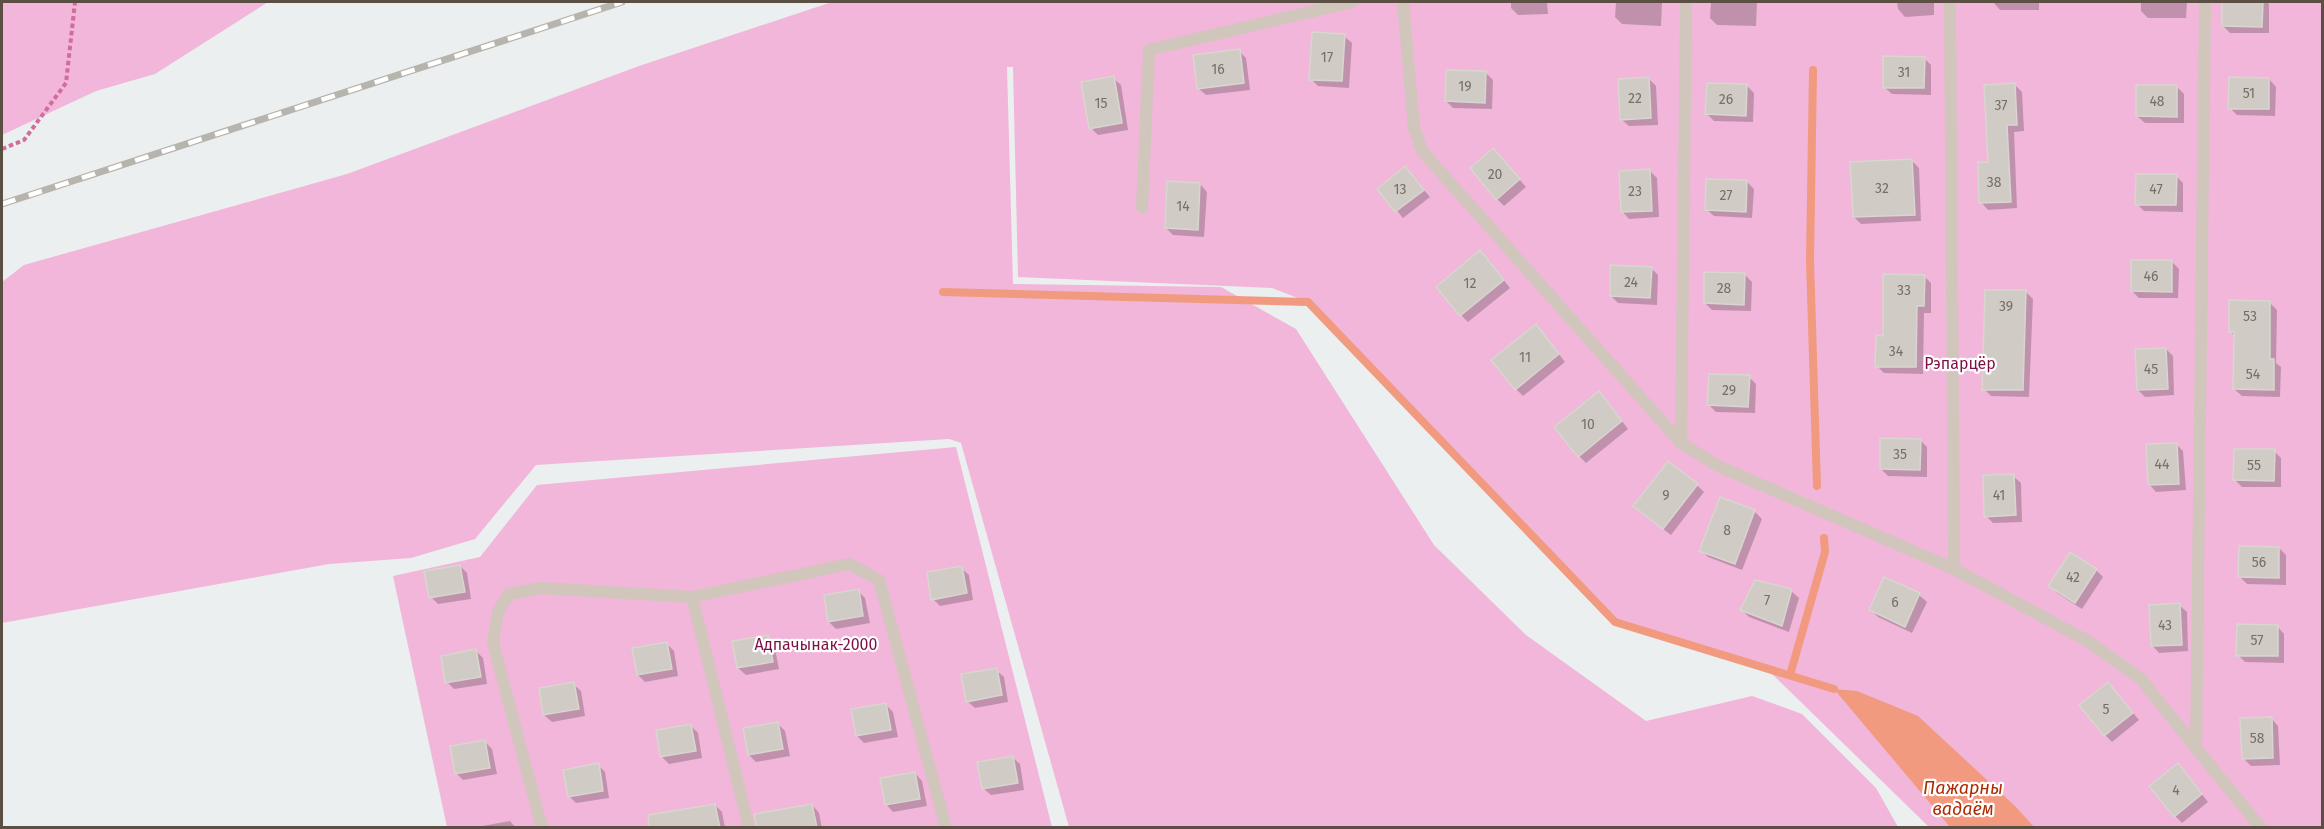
<svg xmlns="http://www.w3.org/2000/svg" width="2324" height="829" font-family="'Fira Sans',sans-serif">
<rect width="100%" height="100%" fill="#ecefef"/>
<g fill="#f1b6d9">
<path d="M2,2H268L155,74L96,91L2,135Z"/>
<path d="M832,2H2322V827H1929L1765,667L1615,622L1308,302L1272,288L1018,277L1013,67H1007L1013,284L1221,287L1296,329L1434,545L1526,635L1646,721L1752,696L1802,714L1876,788L1898,827H1069L961,443L949,439L536,465L475,539L411,558L329,564L2,623V282L24,265L347,174L639,66Z"/>
<path d="M956,447L1052,827H447L393,576L480,557L537,485Z"/>
</g>
<path fill="#f19a80" d="M1834,689L1857,691L1918,716L2015,806L2034,827H1950Z"/>
<g fill="#0003">
<path d="M1511,2H1547L1548,14L1518,15L1511,8Z"/>
<path d="M1616,2H1662L1661,26L1622,24L1615,17Z"/>
<path d="M1711,2H1757L1756,26L1717,25L1710,18Z"/>
<path d="M1897,2H1934V15L1905,17L1898,9Z"/>
<path d="M1993,2H2039V10H2000Z"/>
<path d="M2141,2H2187L2186,18H2148L2141,11Z"/>
<path d="M2224,2H2267L2269,4V33H2230L2223,26Z"/>
<path d="M1344,36L1352,43L1349,88L1318,86L1311,79Z"/>
<path d="M1239,51L1246,58L1250,90L1206,95L1198,88Z"/>
<path d="M1924,58L1931,65V95L1892,94L1884,87Z"/>
<path d="M1486,73L1493,80L1492,109L1453,108L1446,101Z"/>
<path d="M1113,78L1121,85L1128,130L1098,135L1091,128Z"/>
<path d="M1649,79L1656,86L1658,125L1629,126L1621,119Z"/>
<path d="M2269,79L2276,87L2275,116L2237,115L2230,108Z"/>
<path d="M2015,85L2022,92L2024,131L2014,132L2017,208L1988,210L1981,202L1989,163Z"/>
<path d="M1747,86L1754,93L1753,122L1714,121L1707,114Z"/>
<path d="M2177,87L2184,94V123H2145L2137,116Z"/>
<path d="M1500,157L1526,187L1504,206L1497,199Z"/>
<path d="M1912,161L1919,168L1921,221L1861,224L1854,217Z"/>
<path d="M1405,168L1430,197L1403,218L1379,189Z"/>
<path d="M1650,171L1657,178L1659,217L1629,219L1622,211Z"/>
<path d="M2176,176L2183,183V212L2144,211L2137,204Z"/>
<path d="M1747,182L1754,189L1752,218L1714,216L1706,209Z"/>
<path d="M1200,184L1207,192L1204,237L1173,235L1166,228Z"/>
<path d="M1487,259L1510,288L1468,322L1461,315Z"/>
<path d="M2172,262L2179,269L2178,298H2139L2132,291Z"/>
<path d="M1651,268L1658,275L1657,305L1618,303L1611,296Z"/>
<path d="M1745,275L1752,282L1751,311L1712,310L1705,303Z"/>
<path d="M1924,276L1931,283V313H1924L1923,374L1884,373L1877,366L1884,337Z"/>
<path d="M2026,292L2033,299L2029,397L1991,396L1984,389Z"/>
<path d="M2270,303L2277,310L2276,363L2281,367L2280,397L2242,396L2234,389L2235,336L2230,331Z"/>
<path d="M1543,333L1565,362L1523,396L1516,389Z"/>
<path d="M2166,349L2173,356L2174,395L2145,397L2138,390Z"/>
<path d="M1749,377L1756,384L1755,413L1716,412L1709,405Z"/>
<path d="M1606,400L1628,429L1586,463L1579,456Z"/>
<path d="M1920,440L1927,447V477L1888,476L1881,469Z"/>
<path d="M2176,444L2183,451L2186,490L2156,492L2149,484Z"/>
<path d="M2274,451L2281,458V487H2242L2235,480Z"/>
<path d="M2013,476L2021,483L2022,522L1993,523L1986,516Z"/>
<path d="M1697,485L1704,492L1671,535L1642,513Z"/>
<path d="M1754,511L1762,519L1742,570L1708,557L1701,550Z"/>
<path d="M2279,548L2286,555V585L2247,584L2240,577Z"/>
<path d="M460,566L467,573L471,599L438,604L431,597Z"/>
<path d="M961,568L969,575L973,600L940,606L933,599Z"/>
<path d="M2096,570L2103,577L2082,609L2057,593L2050,586Z"/>
<path d="M1885,579L1919,595L1927,602L1912,633L1878,617L1871,610Z"/>
<path d="M858,591L865,598L870,623L836,629L829,622Z"/>
<path d="M1791,591L1799,598L1789,632L1749,617L1742,610Z"/>
<path d="M2179,605L2187,612L2188,651L2159,653L2152,645Z"/>
<path d="M2277,626L2284,634V663L2245,662L2238,655Z"/>
<path d="M767,637L774,644L779,669L746,675L738,668Z"/>
<path d="M667,644L674,651L678,676L645,682L638,675Z"/>
<path d="M476,651L483,658L487,684L454,689L447,682Z"/>
<path d="M996,670L1004,677L1008,702L975,708L967,701Z"/>
<path d="M573,684L581,691L585,716L552,722L544,715Z"/>
<path d="M2115,691L2139,720L2112,742L2105,735Z"/>
<path d="M886,705L893,712L898,737L864,743L857,736Z"/>
<path d="M2271,718L2278,726L2280,765L2251,766L2244,759Z"/>
<path d="M778,724L785,731L790,756L756,762L749,755Z"/>
<path d="M691,726L698,733L702,758L669,764L662,757Z"/>
<path d="M485,742L492,749L497,774L463,780L456,773Z"/>
<path d="M1012,757L1020,764L1024,790L991,795L983,788Z"/>
<path d="M598,765L605,772L609,798L576,803L569,796Z"/>
<path d="M2185,772L2208,802L2182,823L2175,816Z"/>
<path d="M915,773L922,781L927,806L893,812L886,804Z"/>
<path d="M715,805L722,812L725,828H684Z"/>
<path d="M812,805L819,813L822,828H782Z"/>
<path d="M510,821L516,828H477V827Z"/>
</g>
<g fill="none" stroke-linecap="round" stroke-linejoin="round">
<g stroke="#f19a80" stroke-width="8">
<path d="M1813,70L1810,261L1817,486"/>
<path d="M943,292L1308,302L1615,622L1834,689"/>
<path d="M1790,675L1825,552L1824,538"/>
</g>
</g>
<g fill="#d0ccc5" stroke="#d8d6cf" stroke-width="1.5">
<path d="M2222,2H2263L2262,27L2222,26Z"/>
<path d="M1312,32L1345,34L1342,81L1309,80Z"/>
<path d="M1240,49L1244,83L1197,89L1193,55Z"/>
<path d="M1883,56L1925,57L1924,88H1883Z"/>
<path d="M1446,70L1486,71L1485,103L1445,101Z"/>
<path d="M1114,76L1122,123L1089,129L1081,82Z"/>
<path d="M1649,77L1651,118L1620,120L1618,79Z"/>
<path d="M2229,77L2269,78V109H2228Z"/>
<path d="M1707,83L1747,84L1746,116L1705,114Z"/>
<path d="M2015,83L2017,125H2007L2011,202L1979,203L1978,162H1988L1984,85Z"/>
<path d="M2136,85H2177V117L2136,116Z"/>
<path d="M1493,148L1520,179L1496,200L1470,168Z"/>
<path d="M1912,159L1915,215L1853,217L1850,162Z"/>
<path d="M1405,166L1424,190L1395,212L1377,189Z"/>
<path d="M1650,169L1652,211L1621,212L1619,171Z"/>
<path d="M2136,174H2177L2176,205H2135Z"/>
<path d="M1706,179L1747,180L1746,212L1705,210Z"/>
<path d="M1167,181L1200,183L1198,230L1165,228Z"/>
<path d="M1480,250L1504,280L1460,316L1436,287Z"/>
<path d="M2131,260H2172V292L2131,291Z"/>
<path d="M1610,265L1652,267L1650,298L1610,296Z"/>
<path d="M1704,272L1745,273L1744,305L1704,303Z"/>
<path d="M1883,274L1925,275L1924,306H1917L1916,367H1875L1876,335L1883,336Z"/>
<path d="M1985,290H2026L2023,390H1982Z"/>
<path d="M2229,300L2270,301V359H2274V390L2233,389L2234,332H2229Z"/>
<path d="M1536,324L1559,354L1515,390L1491,360Z"/>
<path d="M2166,348L2168,389L2137,390L2135,349Z"/>
<path d="M1709,374L1750,375L1748,407L1707,405Z"/>
<path d="M1599,391L1622,421L1578,457L1554,427Z"/>
<path d="M1880,438L1921,439L1920,470L1880,469Z"/>
<path d="M2177,443L2179,484L2148,485L2146,444Z"/>
<path d="M2234,449H2275L2274,481L2233,480Z"/>
<path d="M1668,461L1698,484L1663,529L1633,506Z"/>
<path d="M2014,474L2016,515L1984,517L1983,475Z"/>
<path d="M1720,497L1755,510L1735,564L1699,551Z"/>
<path d="M2239,546L2279,547V578L2238,577Z"/>
<path d="M2070,552L2097,569L2075,603L2048,586Z"/>
<path d="M460,565L465,592L429,598L424,571Z"/>
<path d="M962,566L967,593L931,600L927,572Z"/>
<path d="M1884,577L1920,593L1905,627L1869,610Z"/>
<path d="M1755,580L1792,589L1782,626L1740,610Z"/>
<path d="M859,589L863,616L828,622L824,595Z"/>
<path d="M2180,603L2182,645L2151,646L2149,605Z"/>
<path d="M2237,624L2278,625V656H2236Z"/>
<path d="M768,635L773,662L737,668L732,641Z"/>
<path d="M667,642L672,669L637,675L632,648Z"/>
<path d="M476,649L481,677L445,683L441,656Z"/>
<path d="M997,668L1002,695L966,702L961,674Z"/>
<path d="M574,682L579,709L543,715L539,688Z"/>
<path d="M2108,682L2133,713L2104,736L2079,705Z"/>
<path d="M886,703L891,730L856,736L851,709Z"/>
<path d="M2272,717L2273,758L2242,759L2240,718Z"/>
<path d="M778,722L783,749L748,755L743,728Z"/>
<path d="M691,724L696,751L660,757L656,730Z"/>
<path d="M485,740L490,768L455,774L450,746Z"/>
<path d="M1013,756L1018,783L982,789L977,762Z"/>
<path d="M599,763L603,791L568,797L563,770Z"/>
<path d="M2178,763L2202,794L2174,817L2149,786Z"/>
<path d="M915,772L920,799L885,805L880,778Z"/>
<path d="M715,804L720,828H649L648,815Z"/>
<path d="M812,804L817,828H757L754,814Z"/>
</g>
<g fill="none" stroke-linecap="round" stroke-linejoin="round">
<path stroke="#d16c9b" stroke-width="4" stroke-dasharray="4.5 3" stroke-linecap="butt" d="M2,149L24,140L66,83L75,2"/>
<g stroke="#d0c6bb" stroke-width="12">
<path d="M1403,2L1414,128L1422,151L1681,443"/>
<path d="M1686,2L1681,443L1718,466L1954,569"/>
<path d="M1950,2L1954,569L2086,640L2141,679L2196,748"/>
<path d="M2205,2L2196,748L2261,828"/>
<path d="M1142,207L1149,50L1352,2"/>
<path d="M692,597L749,828"/>
<path d="M542,828L493,643L498,612L509,594L541,588L692,597L849,564L879,580L946,828"/>
</g>
<defs>
<path id="rail" d="M2,204L622,2"/>
</defs>
<use href="#rail" stroke="#b7b4ae" stroke-width="7"/>
<use href="#rail" stroke="#fff" stroke-width="4.5" stroke-dasharray="14" stroke-linecap="butt"/>
</g>
<g text-anchor="middle" dominant-baseline="central" stroke-width="4.5" stroke-linejoin="round" paint-order="stroke">
<g font-size="14" fill="#786e64">
<text x="1327" y="57">17</text>
<text x="1218" y="69">16</text>
<text x="1904" y="72">31</text>
<text x="1465" y="86">19</text>
<text x="2249" y="93">51</text>
<text x="1635" y="98">22</text>
<text x="1726" y="99">26</text>
<text x="2157" y="101">48</text>
<text x="1101" y="103">15</text>
<text x="2001" y="105">37</text>
<text x="1495" y="174">20</text>
<text x="1994" y="182">38</text>
<text x="1882" y="188">32</text>
<text x="1400" y="189">13</text>
<text x="2156" y="189">47</text>
<text x="1635" y="191">23</text>
<text x="1726" y="195">27</text>
<text x="1183" y="206">14</text>
<text x="2151" y="276">46</text>
<text x="1631" y="282">24</text>
<text x="1470" y="283">12</text>
<text x="1724" y="288">28</text>
<text x="1904" y="290">33</text>
<text x="2006" y="306">39</text>
<text x="2250" y="316">53</text>
<text x="1896" y="351">34</text>
<text x="1525" y="357">11</text>
<text x="2151" y="369">45</text>
<text x="2253" y="374">54</text>
<text x="1729" y="390">29</text>
<text x="1588" y="424">10</text>
<text x="1900" y="454">35</text>
<text x="2162" y="464">44</text>
<text x="2254" y="465">55</text>
<text x="1666" y="495">9</text>
<text x="1999" y="495">41</text>
<text x="1727" y="530">8</text>
<text x="2259" y="562">56</text>
<text x="2073" y="577">42</text>
<text x="1767" y="600">7</text>
<text x="1895" y="602">6</text>
<text x="2165" y="625">43</text>
<text x="2257" y="640">57</text>
<text x="2106" y="709">5</text>
<text x="2257" y="738">58</text>
<text x="2176" y="790">4</text>
</g>
<g font-size="16" fill="#7f1045" stroke="#fff">
<text x="1960" y="363">Рэпарцёр</text>
<text x="816" y="644">Адпачынак-2000</text>
</g>
<g font-size="18" font-style="italic" fill="#ae2b03" stroke="#fff">
<text x="1963" y="788">Пажарны<tspan x="1963" dy="21">вадаём</tspan></text>
</g>
</g>
<rect width="2324" height="829" fill="none" stroke="#5b4f43" stroke-width="6"/>
</svg>
